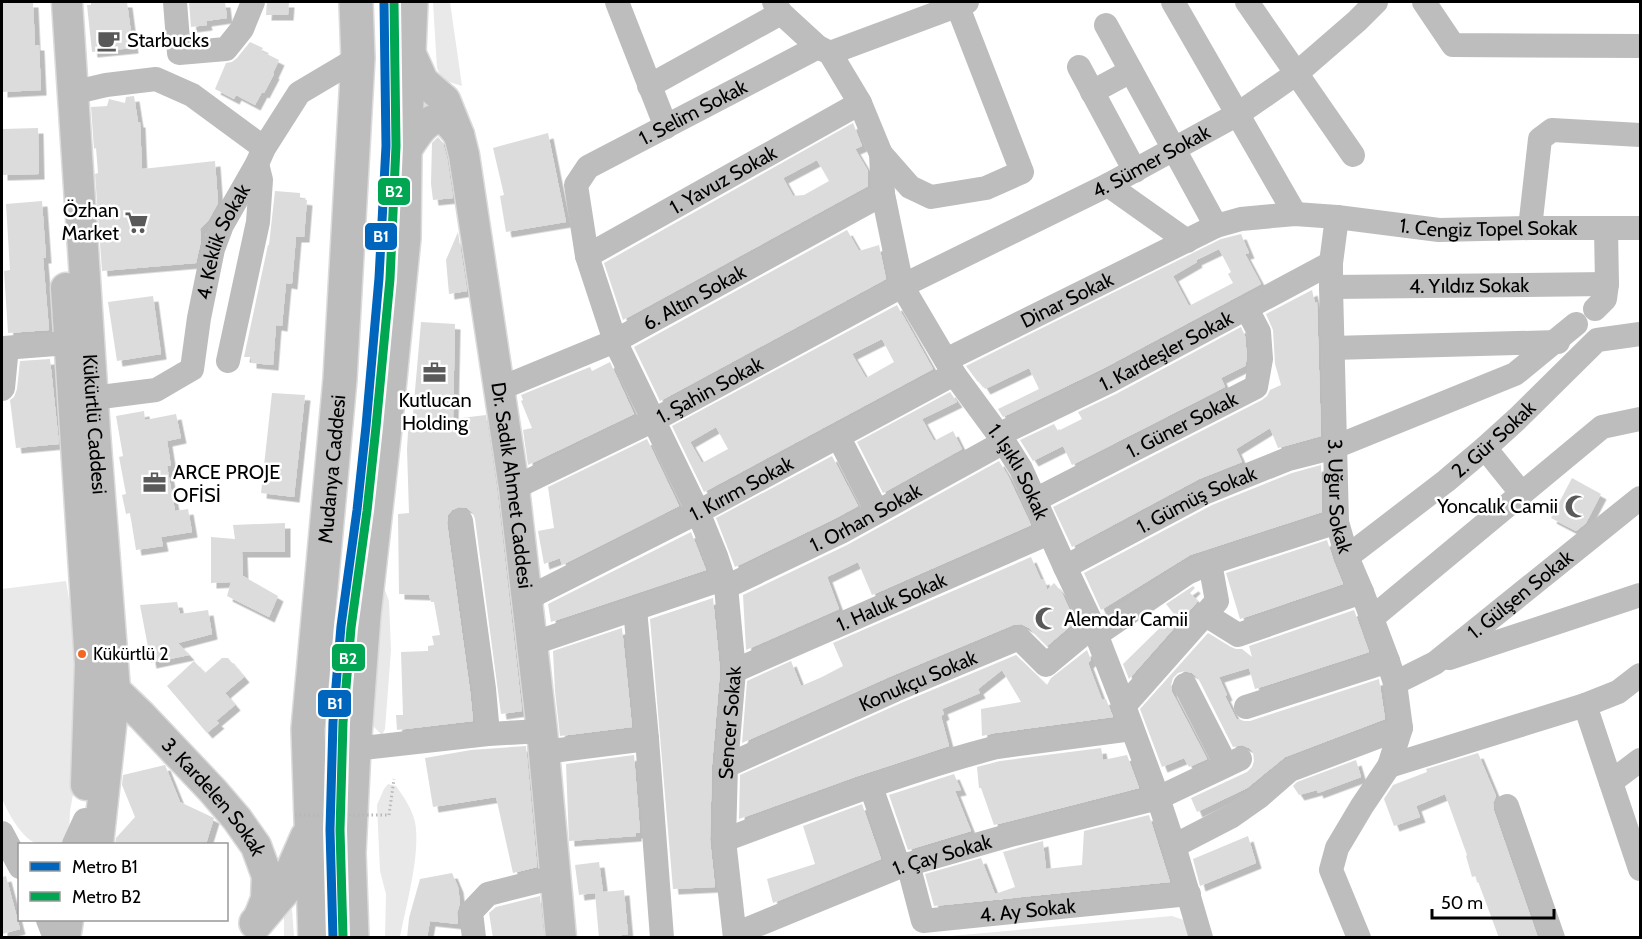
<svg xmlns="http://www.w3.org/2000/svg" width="1642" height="939" font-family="Cabin,sans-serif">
<defs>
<filter id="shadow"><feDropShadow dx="5.5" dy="5.5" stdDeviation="0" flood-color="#0004"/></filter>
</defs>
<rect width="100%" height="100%" fill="#fff"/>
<g fill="#e9e9e9">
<path d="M433,2H450L462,86C449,82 442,81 437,68Z"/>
<path d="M66,581L77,647L83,740L70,811L69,835L63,844C56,844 47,846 39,844C24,842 7,812 2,798V589Z"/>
<path d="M383,585L389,601L391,650L385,729L382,735L372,725Z"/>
<path d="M388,784L396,786C404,797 412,809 415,822C421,853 406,906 400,937H385L386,894L380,871L377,805L384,789Z"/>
<path d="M292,909L294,937L284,938V915Z"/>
<path d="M1172,916L1187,921L1197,937H939Z"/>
</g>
<g fill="#dcdcdc" fill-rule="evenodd" filter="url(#shadow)">
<path d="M2,2H33L35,45H39L41,90L2,92Z"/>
<path d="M91,2H127L133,48L92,52L87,5H91Z"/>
<path d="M189,2H225L227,18L206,21L207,25L191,27Z"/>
<path d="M267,2H289L288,15H266Z"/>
<path d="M250,42L263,48L261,51L279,60L273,73L274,74L264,93L262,92L255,105L236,95L234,99L215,89L226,63L232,62L237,58Z"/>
<path d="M134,96L138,122H140L142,169L215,161L218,203L208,221L200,229L201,241L196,263L102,271L95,174L98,173L96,148L94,149L91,107L107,106L109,99L125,103L126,97Z"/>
<path d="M853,123L862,146L855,149L868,171V186L623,320L604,263ZM817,160L829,181L804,195L793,196L783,178Z"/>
<path d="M38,128L39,174L2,175V129Z"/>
<path d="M548,133L566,222L506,232L500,196L504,195L493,148Z"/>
<path d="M438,137L443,143L447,158L453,198L433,200L431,184L432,143Z"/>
<path d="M275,191L300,193V199L307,200L304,237H296L292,284L286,283L282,326L276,325L273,365L251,363V357H244L268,245H269Z"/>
<path d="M42,201L46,258H43L49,330L8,333L4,271L10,270L6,204Z"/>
<path d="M847,230L859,251L879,245L886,279L660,401L634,347Z"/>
<path d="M458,232L467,291L449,294L446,260Z"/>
<path d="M1241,234L1249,253L1245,254L1261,284L1104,368L1003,417L998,409L1039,389L1029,368L985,389L980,381L978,382L966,366L1221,239ZM1219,249L1231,272L1228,274L1233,283L1189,306L1173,276L1197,262L1196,260Z"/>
<path d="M1312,290L1315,303L1317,302L1321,436L1278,448L1270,428L1236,449L1242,462L1199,479L1072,547L1053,507L1262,400L1267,396L1270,390L1281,385L1275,364L1273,330L1266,314Z"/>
<path d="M153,296L161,354L117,361L108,302Z"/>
<path d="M897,305L933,369L704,492L672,426ZM882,339L894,362L866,378L852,354ZM716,427L728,449L702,463L690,442Z"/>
<path d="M421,322L455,324L453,419L486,415L497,490L522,711L501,714L475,519L473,513L467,508L459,507L452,510L448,515L447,523L470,691L473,721L397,730L396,715H403L401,652L428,651V646L434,645L432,636L440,635L434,602H431L429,595L399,594L398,514L409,513L407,449L408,432L412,425Z"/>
<path d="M1241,327L1245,336L1247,358L1245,366L1221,378L1225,387L1072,465L1063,446L1033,461L1020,440L1054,424L1058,431L1082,419L1078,412L1116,394Z"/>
<path d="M50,359L59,444L16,448L10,400L14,397L17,389L20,361Z"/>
<path d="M610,362L634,414L528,465L523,430L532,428L521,401L523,400L521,395L590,367L592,371Z"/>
<path d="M950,392L957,402L922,419L934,441L953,431L962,449L883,493L857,442Z"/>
<path d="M272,393L305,395L294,497L261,493Z"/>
<path d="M144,411L145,420L176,414L181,438L167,441L171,466H167L175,511L188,509L192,532L161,537L163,546L136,550L130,513L126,514L122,495L126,494L119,457L123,456L116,416Z"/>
<path d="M647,439L679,506L562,565L560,558L544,564L538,531L554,528L548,487Z"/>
<path d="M832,456L858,506L834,519L735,567L716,518Z"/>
<path d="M999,461L1008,476L1031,525L872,595L858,562L827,577L839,609L746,650L743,595L847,545Z"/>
<path d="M1321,465L1322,512L1190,555L1101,610L1084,573L1212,505L1292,473Z"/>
<path d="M1572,478L1601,494L1586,523L1576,531L1551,518Z"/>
<path d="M285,523V552H242L243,576L278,596L269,617L227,596L231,582L211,583V537L235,539L233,525Z"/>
<path d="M691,532L706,570L551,622L548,604Z"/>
<path d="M1327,540L1334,562L1343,584L1240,619L1226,573Z"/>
<path d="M1031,557L1041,580L1044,579L1047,590L1054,583L1061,591L1075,622L1047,646L1029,628L1021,624L1013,625L889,677L742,743L747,681L791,661L801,686L822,677L843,666L833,643Z"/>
<path d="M1193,586L1195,588L1190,593L1198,601L1129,679L1123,664L1174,614L1166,604Z"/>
<path d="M713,598L720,671L712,765L710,840L715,887L673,889L650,619Z"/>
<path d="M177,602L180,614L208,610L212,634L178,643L189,655L151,663L140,605Z"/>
<path d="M1354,610L1369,652L1255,689L1249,668L1219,677L1227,695L1225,696L1237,720L1239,719L1244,721H1250L1379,679L1385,719L1285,757L1247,788L1197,812L1191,798L1247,772L1252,767L1254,761L1253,752L1249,748L1242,745L1233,747L1198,678L1192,673L1185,671L1178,673L1173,678L1171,685L1172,692L1207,759L1189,767L1184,758L1162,767L1140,709L1208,633L1231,647L1236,649H1242L1252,657L1249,646Z"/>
<path d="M622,628L632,727L560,736L555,691L553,651Z"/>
<path d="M1087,650L1091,660L1088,663L1102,700L1106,699L1113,717L995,733L982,736L981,709L1021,702L1002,670L978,689L980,693L942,709L944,714L941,716L949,746L855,777L739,819L740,775L901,703L1016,655L1047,685L1051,678Z"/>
<path d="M222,658H228L244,677L225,693L235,705L216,721L219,723L207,733L167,686L194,661L205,673Z"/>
<path d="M526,746L537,867L513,873L496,797L433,807L425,758L471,750Z"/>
<path d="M1101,748L1103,760L1127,755L1139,788L994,825L981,788H979L977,767L1000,761Z"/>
<path d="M1478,753L1496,796L1493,803L1494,811L1538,938H1499L1476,876L1472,877L1466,856L1467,855L1445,794L1416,806L1420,817L1394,826L1384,799L1393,785L1427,772L1426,769Z"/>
<path d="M634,755L640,833H636V836L569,841L566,764Z"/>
<path d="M1356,760L1361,777L1318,793L1317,790L1299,795L1293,786L1297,782Z"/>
<path d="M165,765L180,802L214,818L206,844H115L116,838L135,817L122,785L123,775Z"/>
<path d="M954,774L961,790L955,791L971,831L908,850L889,795Z"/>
<path d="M862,804L881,859L773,903L767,879L815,864L803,826Z"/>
<path d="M1149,815L1170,882L934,906L925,874L981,858L995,894L1015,887L1003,852L1043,841L1046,869L1082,865L1084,831Z"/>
<path d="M1248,836L1256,863L1200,886L1193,859Z"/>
<path d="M599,862L603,892L624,890L628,935H621L622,938H599L595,893L579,895L575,865Z"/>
<path d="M452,873L458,887L460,903L457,913L458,924L430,921L427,938H407L409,918L420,879Z"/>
<path d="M6,876L20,929L2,934V877Z"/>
<path d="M540,896L544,938H493L489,913L496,907Z"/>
</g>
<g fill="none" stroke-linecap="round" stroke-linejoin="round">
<defs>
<g id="major">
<path id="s21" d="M67,2L95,433L115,690L98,844"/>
<path id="s22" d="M410,52L423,81L445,100L459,135L464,155L514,488L542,731L561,938"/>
<path d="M405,152C412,142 425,117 440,119C448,120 454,129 459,135"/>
<path d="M66,288L90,664L86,785"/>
<path id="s23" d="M115,690L142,716L213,791L237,819L256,846L267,876L266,899L257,922"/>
<path d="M65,938L68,920"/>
</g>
<g id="highway">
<path d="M256,923L284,890L307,837"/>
<path id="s24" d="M315,938L308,729L340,379L358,58L356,2"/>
<path d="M352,938L349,853L354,749L364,615L386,419L404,238L405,152L411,2"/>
</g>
</defs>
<use href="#major" stroke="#dbdbdb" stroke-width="33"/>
<use href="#highway" stroke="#dbdbdb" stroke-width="36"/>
<path stroke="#b8b8b8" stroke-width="3" stroke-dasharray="1.5 3" stroke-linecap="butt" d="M389,815L394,779"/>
<g stroke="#bdbdbd" stroke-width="24">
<path d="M175,2L179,53L226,49L242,29L253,2"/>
<path d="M617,2L666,127"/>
<path id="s1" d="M774,2L781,13L818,47L830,53L860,103L881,154L883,194L902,286L954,374L1004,442L1021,469L1065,567L1093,626L1124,706L1158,798L1174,846L1201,938"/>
<path d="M1173,2L1295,214"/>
<path d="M1247,2L1353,155"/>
<path d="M1424,2L1453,45L1640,46"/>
<path d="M1106,25L1216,226"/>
<path d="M830,53L967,2"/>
<path d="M1079,67L1135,171"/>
<path d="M649,86L781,13"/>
<path d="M1092,92L1131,71"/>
<path d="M72,93L106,85L156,79L192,95L264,148"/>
<path d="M881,154L910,187L931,197L986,188L1022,172L956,2"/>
<path d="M1108,185L1187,241"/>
<path id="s2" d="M1337,217L1331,263V287L1337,522L1347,557L1362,592L1388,661L1395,683L1401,728L1389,766L1362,806L1337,848L1331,870L1359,938"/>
<path d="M1530,228L1540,139L1552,130L1640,135"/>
<path id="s3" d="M587,256L860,103"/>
<path id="s4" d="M1331,287L1607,284"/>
<path d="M1595,309L1605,299L1607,284L1606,228"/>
<path d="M1332,348L1558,342"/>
<path id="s5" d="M946,360L1216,226L1241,219L1295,214L1337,217L1439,230L1530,228H1640"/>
<path d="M228,361L258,222L261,180L257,164"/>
<path d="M2,389L3,388L6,357L4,348L68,343"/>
<path id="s6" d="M499,389L615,341L883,194"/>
<path id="s7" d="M93,398L156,390L192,369L199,318L213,249L222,225L257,164L264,148L299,93L358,58"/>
<path id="s8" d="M998,435L1110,381L1331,263"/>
<path d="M838,436L877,512"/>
<path d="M1485,448L1522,494"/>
<path id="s9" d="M514,488L654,420L902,286L1108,185L1238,114L1297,73L1357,21L1376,2"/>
<path id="s10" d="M1035,500L1256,387L1261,359L1259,332L1247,309"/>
<path d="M461,521L484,689L488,734"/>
<path id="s11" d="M1347,557L1446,481L1485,448L1517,419L1597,340L1640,334"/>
<path id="s12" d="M1065,567L1206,492L1288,459L1335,447L1515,374L1576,324"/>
<path id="s13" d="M726,587L841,532L1004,442"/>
<path id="s14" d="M526,599L698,512L954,374"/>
<path d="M635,609L647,739L662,938"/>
<path d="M1206,615L1238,635L1362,592"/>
<path d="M1372,618L1602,427L1640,419"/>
<path d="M1096,635L1187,573L1210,563L1337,522"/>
<path d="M531,644L723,579"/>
<path d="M1449,658L1640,595"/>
<path id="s15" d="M734,671L1049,533"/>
<path id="s16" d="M1395,683L1435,663L1640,498"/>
<path d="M1185,685L1226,765"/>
<path d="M1585,705L1640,869"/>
<path d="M1124,706L1217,601L1210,563"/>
<path d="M1246,707L1388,661"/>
<path d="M354,749L488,734L542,731"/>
<path d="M544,752L647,739"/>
<path id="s17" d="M726,766L895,690L1019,638L1046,665L1093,626"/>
<path d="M1389,766L1585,705L1618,692L1640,675"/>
<path d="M1611,782L1640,760"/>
<path d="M871,787L899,867"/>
<path d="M1507,806L1553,938"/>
<path d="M2,833L20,867"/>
<path d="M724,840C814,807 904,771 997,747L1132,729"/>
<path d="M74,844L85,820"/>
<path d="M1174,846L1232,816L1259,797L1290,770L1401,728"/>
<path id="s18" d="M908,864L923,921L1189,894"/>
<path d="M48,920L55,938"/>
<path id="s19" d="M735,934L899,867L1014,834L1158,798L1240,759"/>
<path d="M474,938L471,912L488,894L555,877"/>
<path id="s20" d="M735,938L724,840L726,766L734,671L726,587L716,556L698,512L615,341L587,256L576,185L588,167L818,47"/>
</g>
<use href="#major" stroke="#bdbdbd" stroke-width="30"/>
<use href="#highway" stroke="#bdbdbd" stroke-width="33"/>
<path stroke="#b8b8b8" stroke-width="3" stroke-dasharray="1.5 3" stroke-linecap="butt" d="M295,815H389"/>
<defs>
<path id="metro-1" d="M333,938L330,830L333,722L341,626L357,510L366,426L379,278L386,146L384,2"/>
<path id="metro-2" d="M343,937L340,830L343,722L351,628L367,511L376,427L390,279L396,146L394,2"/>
</defs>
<use href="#metro-1" stroke="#fff" stroke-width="14"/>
<use href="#metro-2" stroke="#fff" stroke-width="14"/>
<use href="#metro-1" stroke="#0065bd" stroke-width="9"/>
<use href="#metro-2" stroke="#00a651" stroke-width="9"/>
</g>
<defs>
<symbol id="cafe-bare" viewBox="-9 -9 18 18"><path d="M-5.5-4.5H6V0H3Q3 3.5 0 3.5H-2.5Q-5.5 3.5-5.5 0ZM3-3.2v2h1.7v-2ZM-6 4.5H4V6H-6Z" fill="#595959" stroke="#fff" stroke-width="2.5" paint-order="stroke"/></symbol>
<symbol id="supermarket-bare" viewBox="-9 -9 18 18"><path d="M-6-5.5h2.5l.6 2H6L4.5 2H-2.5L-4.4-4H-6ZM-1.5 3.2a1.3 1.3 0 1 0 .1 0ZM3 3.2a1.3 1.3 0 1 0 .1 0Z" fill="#595959" stroke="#fff" stroke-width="2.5" paint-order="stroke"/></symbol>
<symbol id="office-bare" viewBox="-9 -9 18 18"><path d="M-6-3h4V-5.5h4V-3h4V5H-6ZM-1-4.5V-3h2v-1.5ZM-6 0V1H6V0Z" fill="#595959" stroke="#fff" stroke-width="2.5" paint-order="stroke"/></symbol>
<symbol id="mosque-bare" viewBox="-9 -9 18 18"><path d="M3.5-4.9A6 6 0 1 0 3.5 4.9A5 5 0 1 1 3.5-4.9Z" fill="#595959" stroke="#fff" stroke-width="2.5" paint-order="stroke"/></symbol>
</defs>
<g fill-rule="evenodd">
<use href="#cafe-bare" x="92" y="24" width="33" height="33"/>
<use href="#supermarket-bare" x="120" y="206" width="33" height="33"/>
<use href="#office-bare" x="418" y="356" width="33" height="33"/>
<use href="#office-bare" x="138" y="466" width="33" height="33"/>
<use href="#mosque-bare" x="1560" y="490" width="33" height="33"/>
<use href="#mosque-bare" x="1030" y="602" width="33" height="33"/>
</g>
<circle fill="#f26522" stroke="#fff" stroke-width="2" cx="82" cy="654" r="5"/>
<g text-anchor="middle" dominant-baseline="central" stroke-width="5" stroke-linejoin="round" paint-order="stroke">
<g font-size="18" fill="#000" stroke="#fff" text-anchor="start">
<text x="93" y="654">Kükürtlü 2</text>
</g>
<g font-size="20" fill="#000" stroke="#fff" text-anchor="start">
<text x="127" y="40">Starbucks</text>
<text x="119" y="210" text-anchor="end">Özhan<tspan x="119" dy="23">Market</tspan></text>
<text x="435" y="400" text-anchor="middle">Kutlucan<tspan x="435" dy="23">Holding</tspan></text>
<text x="173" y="472">ARCE PROJE<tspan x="173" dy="23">OFİSİ</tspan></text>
<text x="1558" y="506" text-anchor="end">Yoncalık Camii</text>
<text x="1064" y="619">Alemdar Camii</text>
</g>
<g font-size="20" fill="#000" stroke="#fff">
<text stroke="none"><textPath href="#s20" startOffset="924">1. Selim Sokak</textPath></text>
<text stroke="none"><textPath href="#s9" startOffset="716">4. Sümer Sokak</textPath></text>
<text stroke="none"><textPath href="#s3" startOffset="156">1. Yavuz Sokak</textPath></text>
<text stroke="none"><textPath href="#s5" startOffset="576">1. Cengiz Topel Sokak</textPath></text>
<text stroke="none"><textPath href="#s7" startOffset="237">4. Keklik Sokak</textPath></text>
<text stroke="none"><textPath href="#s4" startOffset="138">4. Yıldız Sokak</textPath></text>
<text stroke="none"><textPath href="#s6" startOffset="216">6. Altın Sokak</textPath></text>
<text stroke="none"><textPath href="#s5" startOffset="135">Dinar Sokak</textPath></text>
<text stroke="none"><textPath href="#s8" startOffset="188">1. Kardeşler Sokak</textPath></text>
<text stroke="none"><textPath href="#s9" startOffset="219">1. Şahin Sokak</textPath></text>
<text stroke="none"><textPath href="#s21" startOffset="423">Kükürtlü Caddesi</textPath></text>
<text stroke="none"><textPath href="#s10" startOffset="165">1. Güner Sokak</textPath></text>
<text stroke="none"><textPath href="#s11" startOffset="188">2. Gür Sokak</textPath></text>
<text stroke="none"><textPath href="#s24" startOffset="470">Mudanya Caddesi</textPath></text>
<text stroke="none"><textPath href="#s1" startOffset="544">1. Işıklı Sokak</textPath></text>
<text stroke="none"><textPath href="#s22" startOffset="453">Dr. Sadık Ahmet Caddesi</textPath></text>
<text stroke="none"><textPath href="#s14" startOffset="242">1. Kırım Sokak</textPath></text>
<text stroke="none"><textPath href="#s2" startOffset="280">3. Uğur Sokak</textPath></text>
<text stroke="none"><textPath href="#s12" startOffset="148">1. Gümüş Sokak</textPath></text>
<text stroke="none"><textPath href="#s13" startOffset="156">1. Orhan Sokak</textPath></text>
<text stroke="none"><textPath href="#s16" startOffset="154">1. Gülşen Sokak</textPath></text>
<text stroke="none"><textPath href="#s15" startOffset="172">1. Haluk Sokak</textPath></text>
<text stroke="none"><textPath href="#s17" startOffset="210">Konukçu Sokak</textPath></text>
<text stroke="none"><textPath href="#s20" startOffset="216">Sencer Sokak</textPath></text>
<text stroke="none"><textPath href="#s23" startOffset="146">3. Kardelen Sokak</textPath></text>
<text stroke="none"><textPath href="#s19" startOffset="222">1. Çay Sokak</textPath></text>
<text stroke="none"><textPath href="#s18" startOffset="164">4. Ay Sokak</textPath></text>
</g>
</g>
<g stroke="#fff" stroke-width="2">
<rect x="377" y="177" width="34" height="29" rx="6" fill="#00a651"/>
<rect x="364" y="222" width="34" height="29" rx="6" fill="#0065bd"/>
<rect x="331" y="643" width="35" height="29" rx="6" fill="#00a651"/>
<rect x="317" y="689" width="35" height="29" rx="6" fill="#0065bd"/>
</g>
<g font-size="16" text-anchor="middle" font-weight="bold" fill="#fff">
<text x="394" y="197">B2</text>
<text x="381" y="242">B1</text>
<text x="348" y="664">B2</text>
<text x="335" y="709">B1</text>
</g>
<rect width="1642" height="939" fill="none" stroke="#000000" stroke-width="6"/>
<rect x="18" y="843" width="210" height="78" fill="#ffffff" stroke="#999999" stroke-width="1.5"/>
<rect x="30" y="862" width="30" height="9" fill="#0065bd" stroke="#999999" stroke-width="1.5"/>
<text x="72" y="873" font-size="18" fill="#000000">Metro B1</text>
<rect x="30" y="892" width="30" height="9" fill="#00a651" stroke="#999999" stroke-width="1.5"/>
<text x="72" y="903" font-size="18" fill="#000000">Metro B2</text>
<path d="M1432 909v9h122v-9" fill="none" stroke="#000000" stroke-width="3"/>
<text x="1441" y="909" font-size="18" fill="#000000" stroke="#ffffff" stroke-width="4.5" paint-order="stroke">50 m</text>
</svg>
